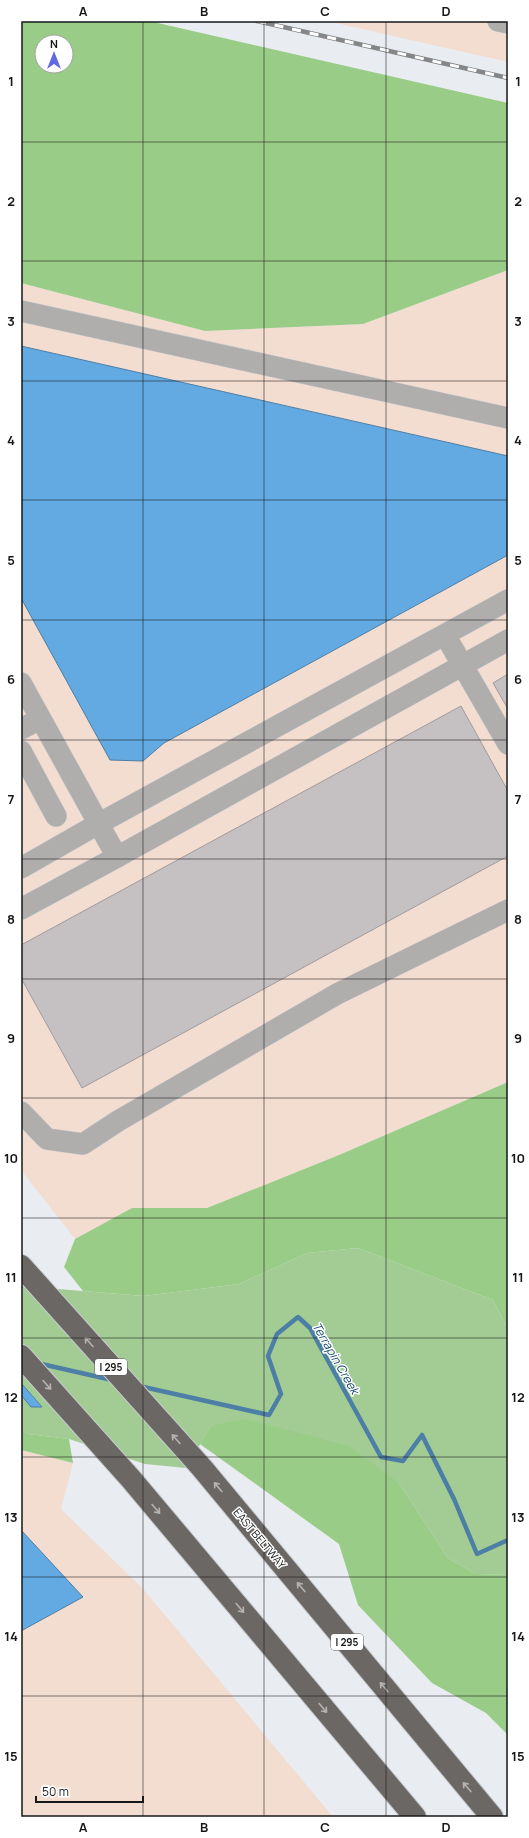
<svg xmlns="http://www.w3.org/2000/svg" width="529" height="1838" font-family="Manrope,sans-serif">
<rect width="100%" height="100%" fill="#e9ecf0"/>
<g fill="#f3ddd0">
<path d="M327,21H508V62Z"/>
<path d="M508,270V1082L339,1155L207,1208H132L75,1239L21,1170V283L205,331L363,324Z"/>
<path d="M21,1450L73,1463L61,1509L143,1589L333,1817H21Z"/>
</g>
<path fill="#a2cc94" d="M358,1248L493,1300L508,1329V1575L476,1574L448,1558L399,1483L211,1426L186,1468L145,1464L69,1439L28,1434L21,1429V1395L31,1407L41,1406L21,1383V1286L144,1296L239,1284L307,1253Z"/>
<g fill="#99cc87" fill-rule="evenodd">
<path d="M21,21H149L508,103V270L363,324L205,331L21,283ZM42,42H66V66H42Z"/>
<path d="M508,1082V1329L493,1300L358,1248L307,1253L239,1284L144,1296L83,1291L64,1267L75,1239L132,1208H207L339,1155Z"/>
<path d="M245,1419L349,1446L399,1483L448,1558L476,1574L508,1575V1735L486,1713L432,1683L358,1605L339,1544L200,1444L211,1426Z"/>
<path d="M21,1429L28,1434L69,1439L73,1463L21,1450Z"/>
</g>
<g fill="#64aae2" stroke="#4d7ea5">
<path d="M21,346L508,456V555L164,743L143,761L110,760L21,598Z"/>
<path d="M21,1383L42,1407H31L21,1395Z"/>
<path d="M21,1530L83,1597L21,1631Z"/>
</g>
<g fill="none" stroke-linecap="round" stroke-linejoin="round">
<g stroke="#4d7ea5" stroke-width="4.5">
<path d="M37,1363L112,1380"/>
<path d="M139,1386L269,1415L281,1394L268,1356L277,1334L298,1317L310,1328L381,1457L403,1461L422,1435L454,1499L477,1554L508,1540"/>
</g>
</g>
<g fill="#c5c0c2" stroke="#a09b9d">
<path d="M508,674V709L493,683Z"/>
<path d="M461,706L508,791V856L82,1088L21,978V945Z"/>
</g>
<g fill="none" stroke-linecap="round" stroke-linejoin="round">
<defs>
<g id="minor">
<path d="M498,21L508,23"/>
<path d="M21,311L508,418"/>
<path d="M445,635L508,744"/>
<path d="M21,683L117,857L21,909"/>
<path d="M21,729L40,719"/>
<path d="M21,751L56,816"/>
<path d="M117,857L508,640"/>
<path d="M21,868L98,824L508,600"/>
<path d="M21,1112L47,1139L83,1144L118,1121L337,994L508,910"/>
</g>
<g id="highway">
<path d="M21,1266L202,1468L492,1817"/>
<path d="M21,1356L131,1479L415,1817"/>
</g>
</defs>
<use href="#minor" stroke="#c7cacd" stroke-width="22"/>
<use href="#highway" stroke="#c7cacd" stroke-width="24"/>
<use href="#minor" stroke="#b0adad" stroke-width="21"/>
<use href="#highway" stroke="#6b6765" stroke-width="22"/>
<defs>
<path id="rail" d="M257,21L508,78"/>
</defs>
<use href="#rail" stroke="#848688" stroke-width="4.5"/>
<use href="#rail" stroke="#fff" stroke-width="3" stroke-dasharray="9" stroke-linecap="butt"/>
</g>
<defs><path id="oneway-shaft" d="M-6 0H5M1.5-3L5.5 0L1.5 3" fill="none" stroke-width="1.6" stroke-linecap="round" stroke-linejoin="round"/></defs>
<g stroke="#b5b3b2">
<use href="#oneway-shaft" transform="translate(89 1342) rotate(-132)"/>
<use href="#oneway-shaft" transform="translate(47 1385) rotate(48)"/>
<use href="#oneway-shaft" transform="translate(176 1439) rotate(-132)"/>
<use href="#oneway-shaft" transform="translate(218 1487) rotate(-130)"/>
<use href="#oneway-shaft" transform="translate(156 1509) rotate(50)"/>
<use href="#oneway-shaft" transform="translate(301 1587) rotate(-130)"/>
<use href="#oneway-shaft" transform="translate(240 1608) rotate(50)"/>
<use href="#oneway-shaft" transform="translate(384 1687) rotate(-130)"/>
<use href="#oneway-shaft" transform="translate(323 1708) rotate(50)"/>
<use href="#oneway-shaft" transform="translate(467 1787) rotate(-130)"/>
</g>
<path fill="none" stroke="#161718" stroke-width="1" stroke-opacity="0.55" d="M143,21V1817M264,21V1817M386,21V1817M21,142H508M21,261H508M21,381H508M21,500H508M21,620H508M21,740H508M21,859H508M21,979H508M21,1098H508M21,1218H508M21,1338H508M21,1457H508M21,1577H508M21,1696H508"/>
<g text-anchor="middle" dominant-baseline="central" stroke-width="3" stroke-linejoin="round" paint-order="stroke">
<g fill="#fff" stroke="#5c5d5d" stroke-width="1">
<rect x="95" y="1359" width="32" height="16" rx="3"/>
<rect x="331" y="1634" width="32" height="16" rx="3"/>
</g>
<g font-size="10" font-weight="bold" fill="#161718">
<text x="111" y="1367">I 295</text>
<text x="347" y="1642">I 295</text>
</g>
<g font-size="11" fill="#161718" stroke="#fff">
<text transform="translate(260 1538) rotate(50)">EAST BELTWAY</text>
</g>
<g font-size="12" font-style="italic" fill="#11466b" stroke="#fff">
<text transform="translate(336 1358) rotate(60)">Terrapin Creek</text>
</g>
</g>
<rect width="529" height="1838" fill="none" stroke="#ffffff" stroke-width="44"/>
<g transform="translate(54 54)"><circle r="19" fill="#ffffff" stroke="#a2a2a3"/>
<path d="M0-3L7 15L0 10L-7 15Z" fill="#6369e1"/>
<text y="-6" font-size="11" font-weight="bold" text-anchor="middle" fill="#161718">N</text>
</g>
<path d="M36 1796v6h107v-6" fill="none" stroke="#161718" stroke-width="2"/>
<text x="42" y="1796" font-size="12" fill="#161718" stroke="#ffffff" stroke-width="3" paint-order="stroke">50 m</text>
<rect x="22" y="22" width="485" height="1794" fill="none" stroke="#161718" stroke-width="1.5"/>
<g font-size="13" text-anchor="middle" font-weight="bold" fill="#161718">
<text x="83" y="16">A</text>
<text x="204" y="16">B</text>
<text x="325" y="16">C</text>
<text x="446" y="16">D</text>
<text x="11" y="86">1</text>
<text x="518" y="86">1</text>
<text x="11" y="206">2</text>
<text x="518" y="206">2</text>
<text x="11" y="326">3</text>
<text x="518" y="326">3</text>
<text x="11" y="445">4</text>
<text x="518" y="445">4</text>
<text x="11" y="565">5</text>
<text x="518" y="565">5</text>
<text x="11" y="684">6</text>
<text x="518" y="684">6</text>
<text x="11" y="804">7</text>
<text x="518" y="804">7</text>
<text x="11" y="924">8</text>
<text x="518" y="924">8</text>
<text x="11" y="1043">9</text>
<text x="518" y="1043">9</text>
<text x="11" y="1163">10</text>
<text x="518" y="1163">10</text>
<text x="11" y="1282">11</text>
<text x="518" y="1282">11</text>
<text x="11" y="1402">12</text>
<text x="518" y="1402">12</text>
<text x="11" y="1522">13</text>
<text x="518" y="1522">13</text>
<text x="11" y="1641">14</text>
<text x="518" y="1641">14</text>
<text x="11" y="1761">15</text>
<text x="518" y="1761">15</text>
<text x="83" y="1832">A</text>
<text x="204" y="1832">B</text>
<text x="325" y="1832">C</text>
<text x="446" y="1832">D</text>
</g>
</svg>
